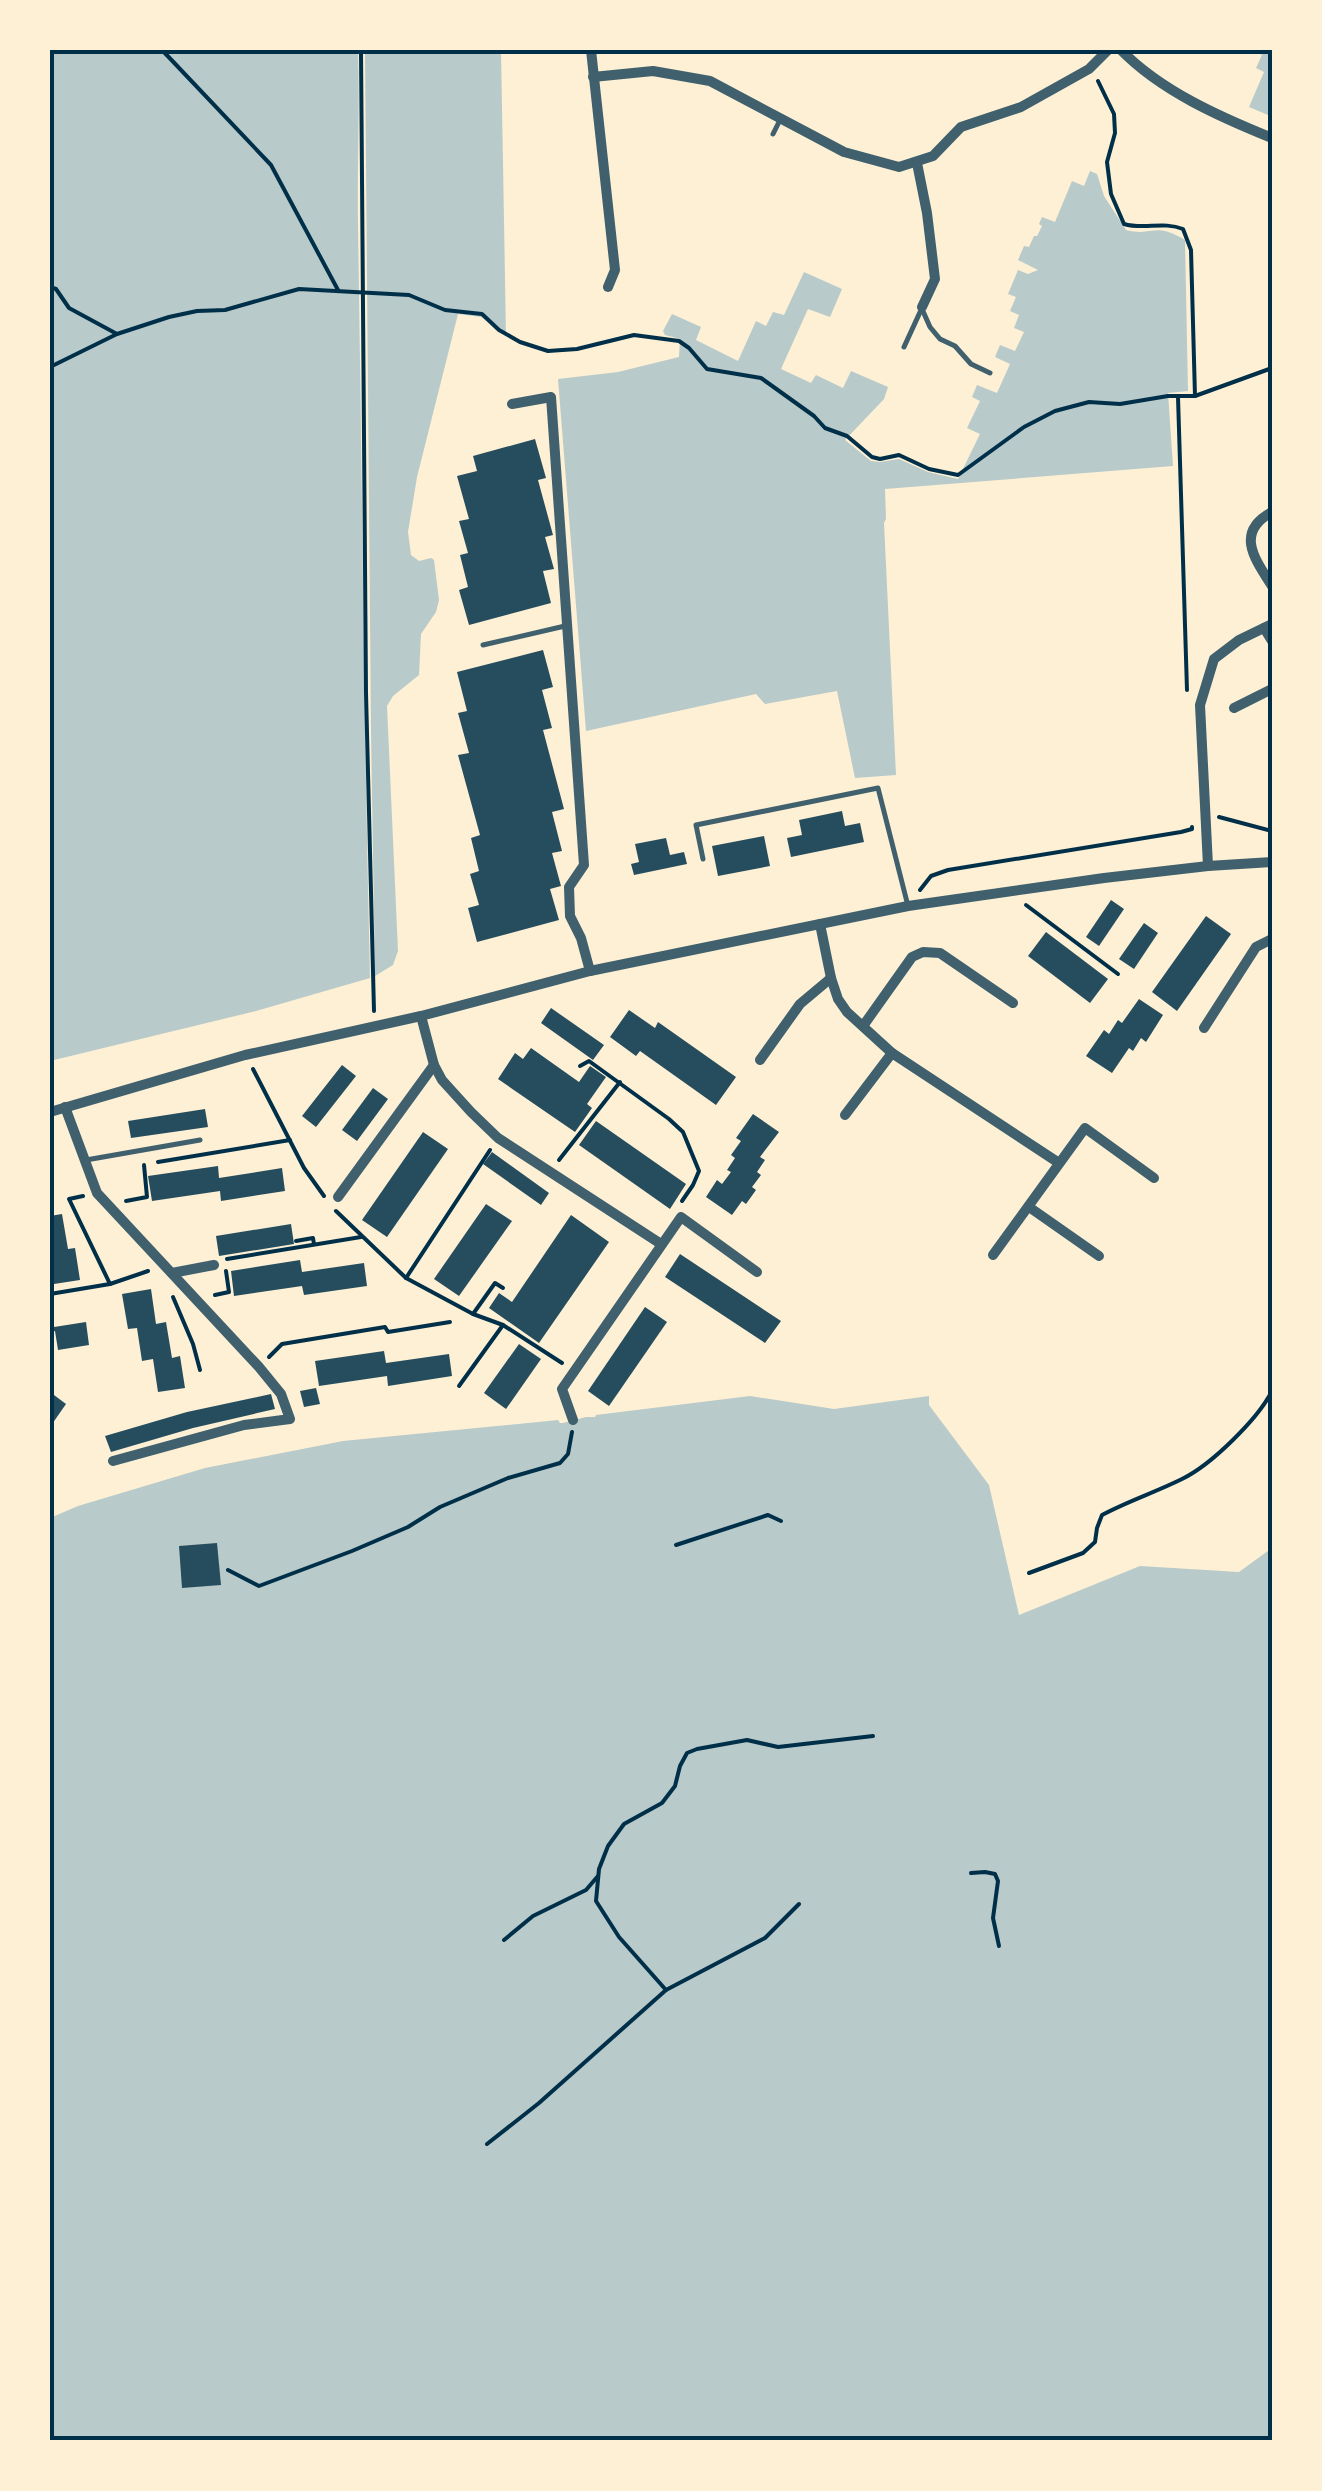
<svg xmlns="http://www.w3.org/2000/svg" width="1322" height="2491" font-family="Figtree,sans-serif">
<rect width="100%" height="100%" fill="#fdf0d5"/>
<g fill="#b9caca">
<path d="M50,50H358C360,108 357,167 358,225C362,476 364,727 370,978L256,1011L50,1061Z"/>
<path d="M365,50H501L506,336L481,317L458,314L417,477L408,532L411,555L419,561L431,558L434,560L439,600L436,612L421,634L419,675L393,696L387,706L398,951L393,965L375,976L371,731Z"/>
<path d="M1251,50H1272V105L1268,115L1249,107L1264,72L1256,68L1262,55Z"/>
<path d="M1090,171L1097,174L1104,196L1126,230C1153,237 1154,221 1185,240L1188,391L1168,393L1173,466L885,489L886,519L884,523L896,775L855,778L837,691L765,704L756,694L586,731L558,379L618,372L679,357L680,339L665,335L663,331L672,314L701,327L696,340L738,361L756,321L766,326L773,312L784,315L804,272L842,289L830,317L808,309L781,369L811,383L816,375L843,388L851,371L888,387L884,399L845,440L871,461L880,462L899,459L928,472L958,479L980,434L967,428L980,401L972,397L977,385L997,393L1010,364L995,357L1000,345L1015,351L1024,332L1014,328L1019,315L1010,311L1016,297L1008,294L1018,270L1028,274L1038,270L1018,260L1024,246L1029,247L1034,236H1037L1042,226L1039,224L1042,217L1055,222L1072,181L1084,186Z"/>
<path d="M750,1396L834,1409L929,1396V1405L989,1485L1019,1615L1140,1566L1239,1572L1272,1548V2441H50V1518L78,1506L205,1468L343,1441L558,1420L560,1423H563L586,1417H595L596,1415Z"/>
</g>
<g fill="#264d5e">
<path d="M535,439L546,478L538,480L553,535L545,537L554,569L543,571L551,603L469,625L459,590L468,587L460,555L468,553L459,521L469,519L457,476L477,471L473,456Z"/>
<path d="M543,650L553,687L542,690L552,728L543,730L564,809L552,812L562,851L552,853L561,886L550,889L559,920L477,942L468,908L479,905L470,874L479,871L471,838L480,835L458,755L469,753L458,713L467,711L457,672Z"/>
<path d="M842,811L845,826L860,823L864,842L791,857L787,838L802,835L799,820Z"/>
<path d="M764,836L770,866L718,876L712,846Z"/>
<path d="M666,838L670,855L684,852L687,864L634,875L631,864L639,862L635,844Z"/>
<path d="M1111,900L1124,909L1099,946L1086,937Z"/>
<path d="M1206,916L1231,934L1177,1011L1152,992Z"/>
<path d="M1144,923L1158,933L1134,969L1119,959Z"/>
<path d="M1046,932L1108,979L1090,1003L1028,956Z"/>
<path d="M1139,999L1163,1015L1146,1042L1141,1038L1133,1051L1129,1048L1112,1073L1086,1056L1104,1030L1109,1034L1118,1020L1122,1023Z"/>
<path d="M551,1008L604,1045L593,1060L541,1023Z"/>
<path d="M629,1010L655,1028L658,1022L736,1077L716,1105L640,1051L636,1056L610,1037Z"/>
<path d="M531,1048L579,1082L590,1066L606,1077L587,1104L592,1108L575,1132L498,1079L515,1053L523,1059Z"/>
<path d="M342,1065L356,1076L316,1127L302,1116Z"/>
<path d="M373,1088L388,1099L357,1141L342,1130Z"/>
<path d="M205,1109L208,1127L131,1138L128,1121Z"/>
<path d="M753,1114L779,1132L760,1157L765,1160L757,1172L761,1175L752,1187L756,1190L746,1204L742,1201L732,1215L706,1197L717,1180L722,1184L731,1172L727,1170L735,1158L731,1155L741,1141L736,1138Z"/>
<path d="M596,1121L686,1184L670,1209L579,1145Z"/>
<path d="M423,1132L448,1149L387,1237L362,1220Z"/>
<path d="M492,1152L549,1193L541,1205L483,1164Z"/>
<path d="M218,1166L219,1178L282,1168L285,1191L221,1201L220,1191L152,1201L148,1176Z"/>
<path d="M486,1204L512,1221L459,1296L434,1279Z"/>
<path d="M62,1214L68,1249L75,1248L80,1280L54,1284L50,1259V1216Z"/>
<path d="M571,1215L609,1242L539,1343L489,1308L499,1293L512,1302Z"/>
<path d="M291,1224L294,1244L219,1256L216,1236Z"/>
<path d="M680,1254L781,1321L765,1343L665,1277Z"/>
<path d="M300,1260L302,1272L364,1263L367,1286L304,1295L302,1286L234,1296L231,1271Z"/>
<path d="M151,1289L156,1324L166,1322L172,1358L180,1356L185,1388L158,1392L153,1359L142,1361L137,1328L128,1329L122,1294Z"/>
<path d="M645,1307L667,1322L609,1406L588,1391Z"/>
<path d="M50,1314H52L54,1327L86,1322L89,1345L58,1350L55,1331L50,1332Z"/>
<path d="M519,1344L541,1359L506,1409L484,1393Z"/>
<path d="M384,1351L386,1363L449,1354L452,1376L388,1386L387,1376L319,1386L315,1361Z"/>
<path d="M316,1388L320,1404L304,1407L300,1391Z"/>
<path d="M50,1392L66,1404L50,1427Z"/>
<path d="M271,1394L275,1409L193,1428L111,1452L105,1436L187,1412Z"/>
<path d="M217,1543L221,1585L182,1588L179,1546Z"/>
</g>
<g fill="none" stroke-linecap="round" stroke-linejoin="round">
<g stroke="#003049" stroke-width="4">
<path d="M162,50L271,165L338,290"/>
<path d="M361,50L366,693L374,1011"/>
<path d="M1098,81L1114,114L1115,133L1107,162L1111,194L1124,224C1144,230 1163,221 1183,229L1191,250L1195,396"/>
<path d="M50,287L56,289L69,308L117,334"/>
<path d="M50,367L117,334L169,317L197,311L225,310L299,289L409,295L445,310L482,314L499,330L520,342L548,351L577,349L634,335L679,341L689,348L707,369L761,378L814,416L825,428L847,436L872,457L880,459L899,455L929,469L958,475L1024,427L1055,411L1089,402L1120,404L1168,396H1195L1272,368"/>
<path d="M1178,397L1187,690"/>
<path d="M1219,817L1272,831"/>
<path d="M920,890L931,876L948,870L1181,832L1192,829V827"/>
<path d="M1026,905L1118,974"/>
<path d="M580,1066L589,1061L669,1119L683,1132L699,1171L693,1185L682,1201"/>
<path d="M253,1069L304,1168L324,1196"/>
<path d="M559,1160L620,1082"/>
<path d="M158,1162L290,1140"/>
<path d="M126,1201L147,1197L144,1165"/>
<path d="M336,1211L406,1278L473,1314L503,1325L562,1363"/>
<path d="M296,1241L313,1238L314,1244"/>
<path d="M227,1259L361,1237"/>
<path d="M406,1278L490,1150"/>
<path d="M110,1284L148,1271"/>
<path d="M50,1294L110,1284L69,1199L83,1196"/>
<path d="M215,1295L229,1292L226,1271"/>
<path d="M173,1297L193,1344L200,1370"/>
<path d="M473,1314L495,1283L503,1288"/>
<path d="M269,1357L282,1344L385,1327L388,1332L450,1322"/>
<path d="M459,1386L503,1325"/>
<path d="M676,1545L768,1515L781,1521"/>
<path d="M228,1570L259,1586L352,1551L408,1527L440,1507L508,1478L560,1463L568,1454L572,1432"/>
<path d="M1029,1573L1083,1553L1095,1542L1097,1528L1102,1515C1128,1501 1156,1492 1182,1479C1211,1465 1258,1419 1272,1391"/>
<path d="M971,1873L985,1872L995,1874L998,1881L993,1918L999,1946"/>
<path d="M799,1904L765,1938L666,1990L619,1937L596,1901L599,1869L608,1846L624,1824L662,1803L675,1786L680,1766L687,1753L697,1749L747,1740L778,1747L873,1736"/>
<path d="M504,1940L533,1916L586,1890L598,1876"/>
<path d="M487,2144L539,2103L666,1990"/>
</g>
<g stroke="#3f606c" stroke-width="5">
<path d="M773,134L780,120"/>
<path d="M922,309L930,327L940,339L955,346L971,364L990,373"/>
<path d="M904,347L921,310"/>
<path d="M483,645L565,626"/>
<path d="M703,859L696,825L878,788L908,906"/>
<path d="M86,1160L200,1140"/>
</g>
<g stroke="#3f606c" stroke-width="10">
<path d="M591,50L615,270L608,287"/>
<path d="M1121,50C1161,91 1220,117 1272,138"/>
<path d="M593,77L653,71L710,81L844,152L899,167L933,156L961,127L1021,107L1089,69L1108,50"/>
<path d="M917,163L927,213L935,279L922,307"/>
<path d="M512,404L551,397L584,865L569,887L570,916L581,938L590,971"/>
<path d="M1272,512C1235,532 1254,558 1272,586"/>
<path d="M1264,628L1272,641"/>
<path d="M1234,708L1272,689"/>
<path d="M1208,866L1200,705L1214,659L1239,640L1272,624"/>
<path d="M820,924L831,978L838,999L847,1012L892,1053L1059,1163"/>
<path d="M421,1016L434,1065L442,1080L471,1112L498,1138L661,1244"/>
<path d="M863,1026L912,957L923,952L940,953L1013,1003"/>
<path d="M1204,1028L1256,947L1272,939"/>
<path d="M760,1060L800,1004L831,978"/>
<path d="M65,1107L97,1193L259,1367L281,1394L290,1419L244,1425L113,1461"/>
<path d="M50,1112L245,1055L421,1016L590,971L908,906L1104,878L1208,866L1272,862"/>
<path d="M845,1115L892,1053"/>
<path d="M338,1197L434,1065"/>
<path d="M1029,1207L1099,1256"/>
<path d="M993,1255L1085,1128L1154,1178"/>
<path d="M172,1273L214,1265"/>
<path d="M573,1420L562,1389L681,1217L757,1272"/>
</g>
</g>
<rect width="1322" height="2491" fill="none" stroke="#fdf0d5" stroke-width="105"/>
<rect x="52" y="52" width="1218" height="2386" fill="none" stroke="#003049" stroke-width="4"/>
</svg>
